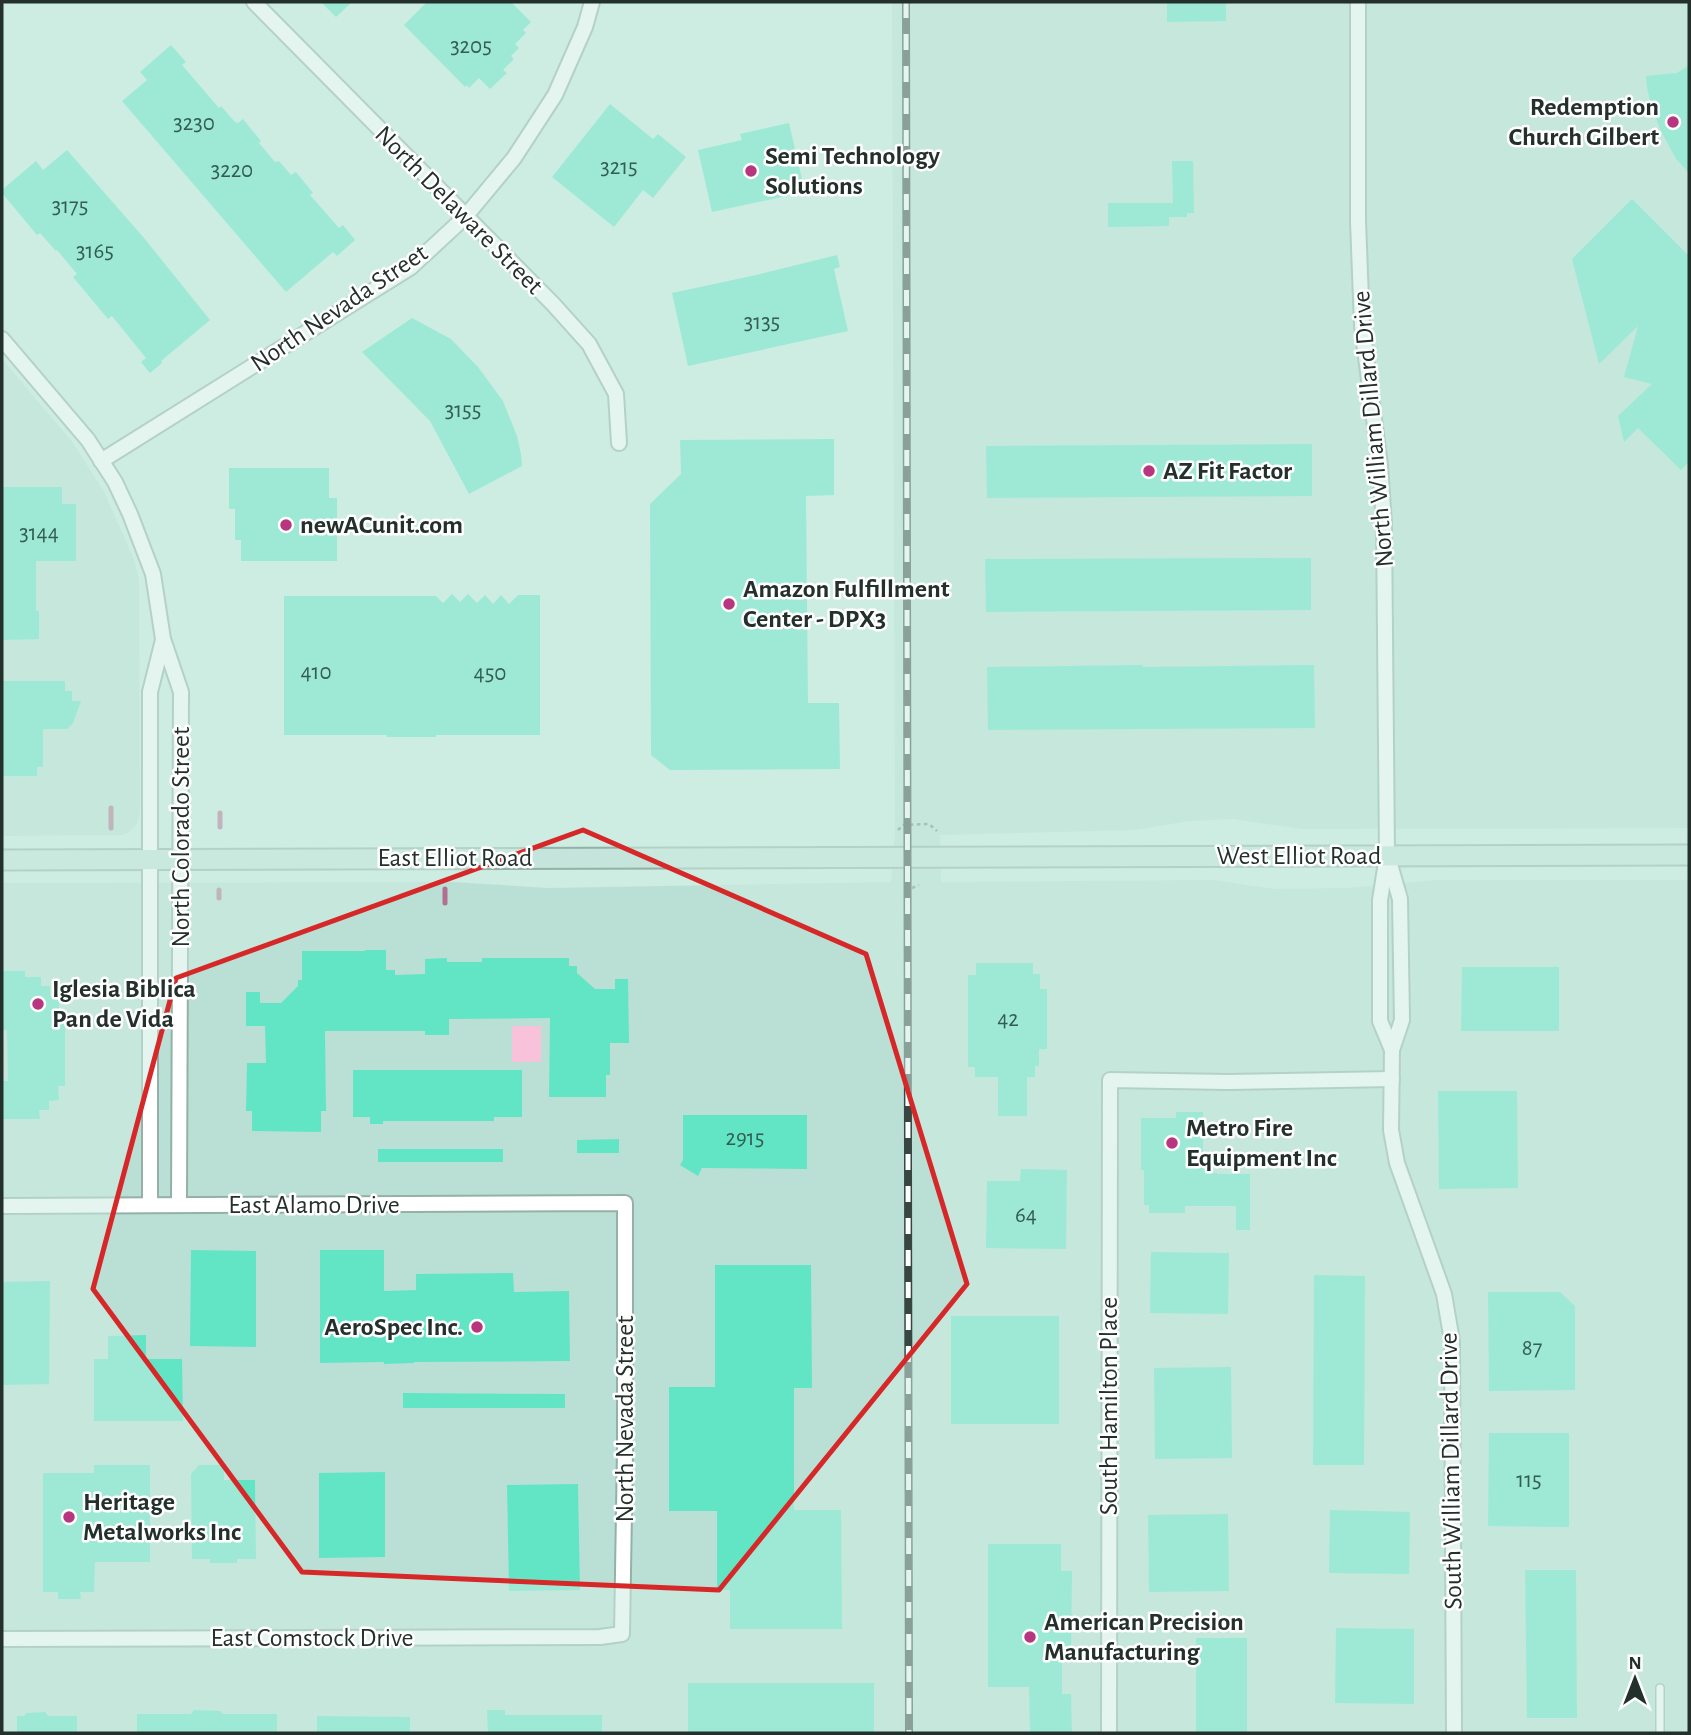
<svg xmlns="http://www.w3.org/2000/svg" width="1691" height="1735" font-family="'Alegreya Sans',sans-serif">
<rect width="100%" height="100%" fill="#cdece2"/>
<g fill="#bae0d5">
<path d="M892,2H1689V828L1302,829L1233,819L1189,821L1134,830L940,835L941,882L1213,880L1273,889L1348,888L1435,880H1689V1733H2V883L452,882L549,888L891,882L895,833Z"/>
<path d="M2,359L73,443L104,492L133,557L139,579L140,803V814L136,825L128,833L122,835L2,836Z"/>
</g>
<rect fill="#f8c2da" x="512" y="1026" width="29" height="36"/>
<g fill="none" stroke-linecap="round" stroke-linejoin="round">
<g stroke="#af718f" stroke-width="5">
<path d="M111,808V828"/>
<path d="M220,827V813"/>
<path d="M445,889V903"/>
<path d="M219,898V890"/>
</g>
</g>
<g fill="#62e5c5">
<path d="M321,2H352L336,17Z"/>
<path d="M427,2H511L531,22L523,30L526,33L515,44L519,48L511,56L514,59L503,70L507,73L490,89L479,78L469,88L467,85L465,87L404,25Z"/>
<path d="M1167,2H1226V21L1167,22Z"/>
<path d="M171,45L186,62L182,65L219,108L221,106L235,122L238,123L243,119L261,141L259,143L275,162L279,161L291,175L296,172L313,193L310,195L339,228L343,225L355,240L337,256L333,252L286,292L122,101L147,80L140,72Z"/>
<path d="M1689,65V173L1676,159L1660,129L1651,105L1647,87L1646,76L1677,73Z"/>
<path d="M610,104L653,139L658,134L686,157L653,198L643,190L614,227L552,177Z"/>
<path d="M789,123L805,192L712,212L698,150L742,140L740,134Z"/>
<path d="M67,150L144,238L210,320L161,361L162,363L150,373L141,362L146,358L112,316L108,319L73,277L77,274L57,250L56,251L40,233L37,235L2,193L4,191L3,189L36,161L43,170Z"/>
<path d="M1172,161H1193L1194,213H1187V217H1169V226L1108,227V203H1173Z"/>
<path d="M1632,199L1689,256V462L1681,470L1638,428L1624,442L1618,416L1652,384L1624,377L1638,326L1599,364L1572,259Z"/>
<path d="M837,255L840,267L834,269L848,331L688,366L672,293L756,275Z"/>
<path d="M412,318L451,339L478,367L503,401L517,436L521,454L522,466L469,494L430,421L362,352Z"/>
<path d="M834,439V495L806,496L808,703H839L840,769L670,770L651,755L650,504L681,474L680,440Z"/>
<path d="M1312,444V496L987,498L986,446Z"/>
<path d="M229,468H329V498H337V561H241V540H235V509H229Z"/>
<path d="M2,487H62V504H76V561H36V611H39V639L2,640Z"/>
<path d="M1311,558V610L986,612L985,559Z"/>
<path d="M452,594L460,602L468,594L477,603L485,595L493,604L501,595L509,604L518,595H540V735H436V737H387V735H284V596H436L443,603Z"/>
<path d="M1142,665L1143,667L1314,665L1315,728L988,730L987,667Z"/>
<path d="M2,681H65V691H72V701H81L73,723L67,729H43V767H37V776H2Z"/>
<path d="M365,950H386V970H395V975L425,974V959L447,958V962H482V958H569V966H577V973L595,989H615V979H628L629,1043H610V1075H606V1097H549L550,1018L449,1019V1035H425V1031H325L326,1111H321V1132L252,1131V1111H246L247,1063H266L265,1026H246V992H260V1003H281L298,986V980H302V951H365Z"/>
<path d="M976,963H1033V974H1040V989H1047V1049H1039V1066H1035V1077H1027V1116H998V1077H975V1067H968V975H976Z"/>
<path d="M1462,967H1559V1031H1461Z"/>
<path d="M2,971H25V977H41V986H50V996H59V1012H65V1086H58L59,1100L49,1101V1110H39L40,1119H2V1081H8L7,1030H2Z"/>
<path d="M353,1070H522V1117H494V1121H383V1124H370V1117H353Z"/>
<path d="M1438,1091H1517L1518,1188L1439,1189Z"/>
<path d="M1176,1112H1203V1168H1213V1173H1217V1174H1250V1230H1236V1206H1185V1213H1149V1205H1144V1170H1141V1118H1176Z"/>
<path d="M683,1115H807V1169L702,1168L698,1176L680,1165L683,1160Z"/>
<path d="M619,1139V1153H577V1140Z"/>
<rect x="378" y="1149" width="125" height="13"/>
<path d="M1021,1169L1067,1170L1066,1249L986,1248L987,1181H1020Z"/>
<path d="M191,1250L256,1251V1347L190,1346Z"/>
<path d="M320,1250H384V1291L416,1290V1274L513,1273L514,1292L569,1291L570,1361L414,1362V1363L384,1364V1362L320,1363Z"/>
<path d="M1151,1252L1229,1253L1228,1314L1150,1313Z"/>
<path d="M715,1265H811L812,1388H794V1510H841L842,1629H730V1590H717V1511H669V1387H715Z"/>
<path d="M1314,1275L1365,1276L1364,1465H1313Z"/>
<path d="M50,1281L49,1384L2,1385V1282Z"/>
<path d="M1488,1292H1560L1575,1306V1390L1489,1391Z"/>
<rect x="951" y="1316" width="108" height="108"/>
<path d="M146,1335V1359H182L183,1421H94V1359H108V1336Z"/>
<path d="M1231,1367L1232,1458L1155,1459L1154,1368Z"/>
<path d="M403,1393L565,1394V1408H403Z"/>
<path d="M1489,1433H1569V1527L1488,1526Z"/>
<path d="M94,1465H150V1562H95L94,1592H80L81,1599H58V1592H43V1473H94Z"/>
<path d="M199,1465H224V1480H255L256,1559H237V1563H210V1559H192L191,1474Z"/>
<path d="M385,1472V1557L319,1558V1473Z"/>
<path d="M578,1484L580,1590L509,1591L507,1485Z"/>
<path d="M1330,1510L1410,1512L1409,1574L1329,1573Z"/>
<path d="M1228,1514L1229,1591L1149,1592L1148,1515Z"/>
<path d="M988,1544H1061V1571H1072L1071,1659H1062V1694H1071L1072,1733H1030L1029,1687H988Z"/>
<path d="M1525,1570H1576L1577,1718H1527Z"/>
<path d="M1336,1628L1414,1629V1704L1335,1703Z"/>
<rect x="1196" y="1638" width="51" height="95"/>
<rect x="688" y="1683" width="186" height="50"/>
<path d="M194,1710L220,1711L223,1714H277V1733H137V1714H191Z"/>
<path d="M487,1710H505V1715H602V1733H488Z"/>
<path d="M45,1712L48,1716H77V1733H17V1716H24L27,1713Z"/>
<path d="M317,1716L410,1717V1733H317Z"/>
</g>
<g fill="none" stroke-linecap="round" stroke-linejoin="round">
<defs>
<path id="lane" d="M1660,1688V1733"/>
<g id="street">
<path d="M254,2L553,304L589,344L616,394L619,443"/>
<path d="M1358,2V221L1362,326L1380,465L1384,523L1387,856L1380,900V1021L1392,1050"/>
<path d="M2,339L88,440L115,482L130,514L153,574L163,639L181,692L179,1205"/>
<path d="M101,461L411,267L465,217L514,158L555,95L585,27L592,2"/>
<path d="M1389,861L1400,899L1402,1020L1392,1050L1391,1130L1397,1163L1444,1294L1452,1341L1454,1733"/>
<path d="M150,1205V692L163,640"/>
<path d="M2,1206L625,1203V1449L622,1634L600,1637L2,1639"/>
<path d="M1109,1733L1110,1080L1228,1082L1392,1079"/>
</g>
<path id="secondary" d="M2,860L1689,855"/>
</defs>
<use href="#lane" stroke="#94b0a7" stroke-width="10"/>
<use href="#street" stroke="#94b0a7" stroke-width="18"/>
<use href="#secondary" stroke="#94b0a7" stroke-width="23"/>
<g stroke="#778c85" stroke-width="2.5" stroke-dasharray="3.5 3.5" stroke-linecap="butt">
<path d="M898,830L903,825L929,824L937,831"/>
<path d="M912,888L919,885"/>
</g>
<use href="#lane" stroke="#fff" stroke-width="7"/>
<use href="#street" stroke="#fff" stroke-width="14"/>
<use href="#secondary" stroke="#c4e4dc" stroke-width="19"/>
<defs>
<path id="rail" d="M906,2L909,1733"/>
</defs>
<use href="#rail" stroke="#384641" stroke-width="8"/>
<use href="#rail" stroke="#fff" stroke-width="5" stroke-dasharray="16" stroke-linecap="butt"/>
</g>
<path d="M0 0H1691V1735H0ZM583,830L866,954L967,1284L719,1590L302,1572L93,1289L176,978Z" fill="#cdece2" fill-opacity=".55" fill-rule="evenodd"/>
<path fill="none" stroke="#d62828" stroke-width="5" stroke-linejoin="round" d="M583,830L866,954L967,1284L719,1590L302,1572L93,1289L176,978Z"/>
<g fill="#b83680" stroke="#fff" stroke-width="2.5">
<circle cx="1673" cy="122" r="7"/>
<circle cx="751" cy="171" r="7"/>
<circle cx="1149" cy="471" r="7"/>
<circle cx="286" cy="525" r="7"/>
<circle cx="729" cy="604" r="7"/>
<circle cx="38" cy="1004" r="7"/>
<circle cx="1172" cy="1143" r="7"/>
<circle cx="477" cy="1327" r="7"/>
<circle cx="69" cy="1517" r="7"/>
<circle cx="1030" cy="1637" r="7"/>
</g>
<g text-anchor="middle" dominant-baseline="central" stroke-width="5" stroke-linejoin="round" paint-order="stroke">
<g font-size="23" fill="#345d52">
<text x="471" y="46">3205</text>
<text x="194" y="123">3230</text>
<text x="619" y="167">3215</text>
<text x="232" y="170">3220</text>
<text x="70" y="206">3175</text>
<text x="95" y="251">3165</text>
<text x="762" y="322">3135</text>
<text x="463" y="410">3155</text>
<text x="39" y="533">3144</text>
<text x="316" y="672">410</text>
<text x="490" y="673">450</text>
<text x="1008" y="1019">42</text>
<text x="745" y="1138">2915</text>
<text x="1026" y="1215">64</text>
<text x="1532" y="1348">87</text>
<text x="1529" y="1480">115</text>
</g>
<g font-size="26" font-weight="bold" fill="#24302c" stroke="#fff" text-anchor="start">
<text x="1659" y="107" text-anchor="end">Redemption<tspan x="1659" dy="30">Church Gilbert</tspan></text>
<text x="765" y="156">Semi Technology<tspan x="765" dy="30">Solutions</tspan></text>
<text x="1163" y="471">AZ Fit Factor</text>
<text x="300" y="525">newACunit.com</text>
<text x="743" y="589">Amazon Fulfillment<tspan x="743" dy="30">Center - DPX3</tspan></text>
<text x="52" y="989">Iglesia Biblica<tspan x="52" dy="30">Pan de Vida</tspan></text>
<text x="1186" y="1128">Metro Fire<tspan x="1186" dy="30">Equipment Inc</tspan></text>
<text x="463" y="1327" text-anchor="end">AeroSpec Inc.</text>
<text x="83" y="1502">Heritage<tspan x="83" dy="30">Metalworks Inc</tspan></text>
<text x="1044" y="1622">American Precision<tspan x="1044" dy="30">Manufacturing</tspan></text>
</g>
<g font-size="26" fill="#24302c" stroke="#fff">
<text transform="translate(459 210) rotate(45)">North Delaware Street</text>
<text transform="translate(339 308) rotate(-34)">North Nevada Street</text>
<text transform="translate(1373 429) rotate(-95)">North William Dillard Drive</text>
<text transform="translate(181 837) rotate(-90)">North Colorado Street</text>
<text x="1299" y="856">West Elliot Road</text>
<text x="455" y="858">East Elliot Road</text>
<text x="314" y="1205">East Alamo Drive</text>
<text transform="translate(1109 1406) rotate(-90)">South Hamilton Place</text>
<text transform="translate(625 1419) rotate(-90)">North Nevada Street</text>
<text transform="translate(1451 1471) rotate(-91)">South William Dillard Drive</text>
<text x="312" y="1638">East Comstock Drive</text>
</g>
</g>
<rect width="1691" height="1735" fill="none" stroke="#24302c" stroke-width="7"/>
<g transform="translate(1635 1679)" stroke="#ffffff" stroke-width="5" paint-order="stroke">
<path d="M0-5L12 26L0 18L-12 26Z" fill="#24302c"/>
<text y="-10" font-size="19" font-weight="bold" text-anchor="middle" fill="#24302c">N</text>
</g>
</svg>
